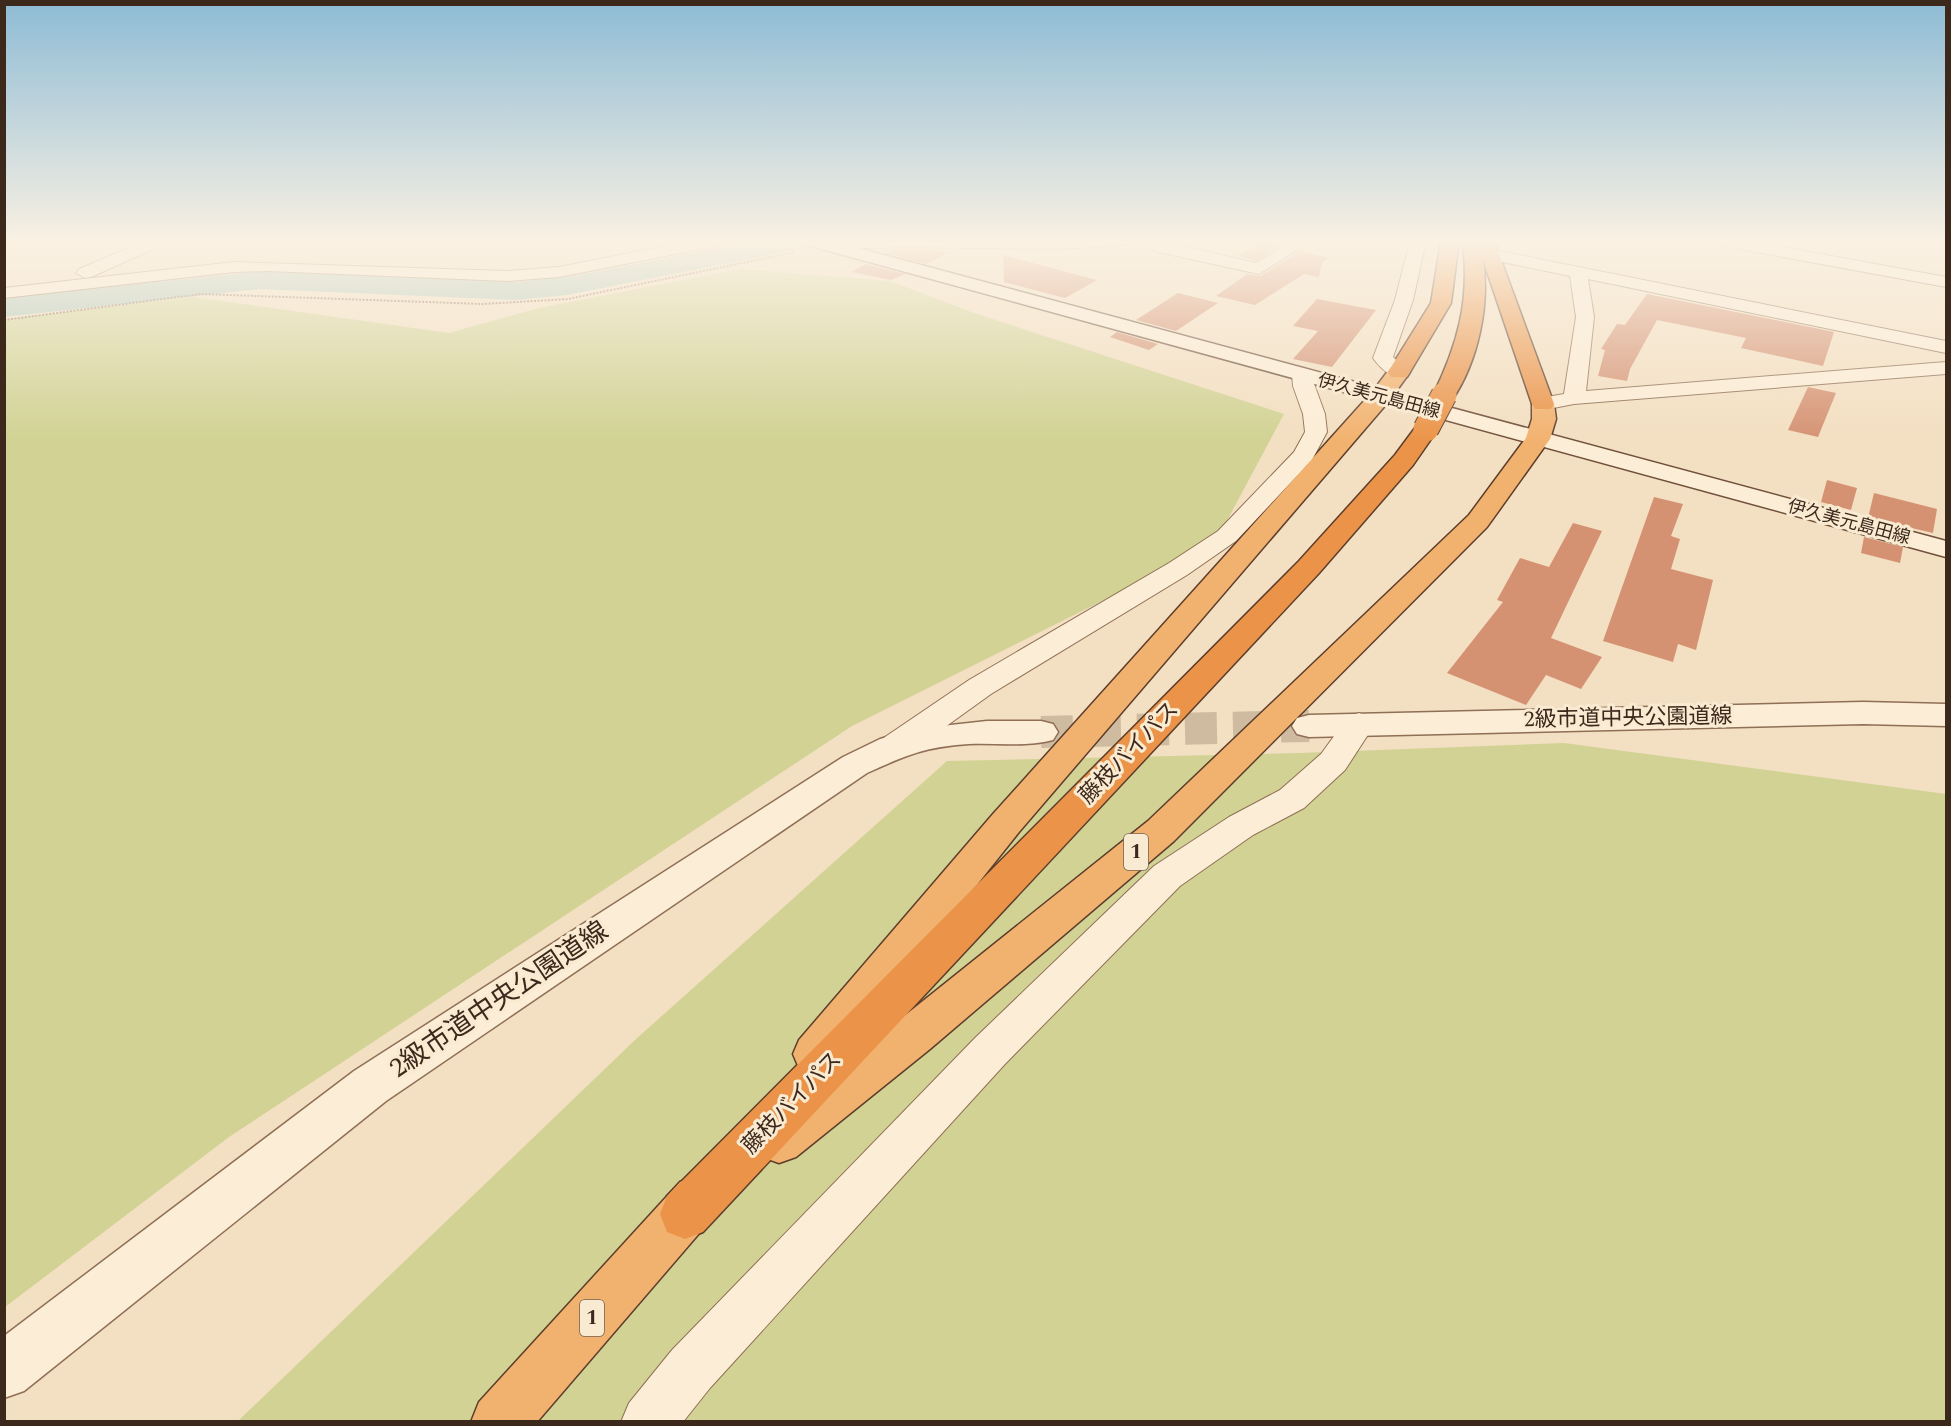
<svg xmlns="http://www.w3.org/2000/svg" width="1951" height="1426" font-family="Spectral,'Noto Sans JP',serif">
<rect width="100%" height="100%" fill="#f3dfc1"/>
<g fill="#d1d294">
<path d="M740,269L890,281L974,313L1284,414L1214,545L852,726L229,1137L5,1307V319L194,297L449,333L539,308Z"/>
<path d="M1564,743L1946,794V1421L237,1422L635,1040L947,761L1300,753Z"/>
</g>
<g fill="none" stroke-linecap="round" stroke-linejoin="round">
<path fill="#a4c5b8" fill-rule="evenodd" d="M755,241H813L809,247L799,249L567,295L515,300L260,289L4,317V298L260,271L515,282L567,277Z"/>
</g>
<g fill="#d59273">
<path d="M1264,242L1280,246L1256,261L1237,256Z"/>
<path d="M908,249L928,250L947,253L926,264L885,253L891,250Z"/>
<path d="M1300,251L1329,258L1322,262L1319,277L1304,274L1255,305L1216,296L1247,274L1260,276Z"/>
<path d="M1003,255L1097,280L1065,298L1004,282Z"/>
<path d="M866,264L905,274L891,280L851,272Z"/>
<path d="M1178,293L1218,303L1176,331L1136,320Z"/>
<path d="M1647,294L1834,332L1823,366L1741,348L1746,338L1657,320L1630,369L1627,381L1598,376L1605,350L1601,349L1617,324L1625,325Z"/>
<path d="M1317,299L1376,310L1332,367L1293,359L1318,331L1293,326Z"/>
<path d="M1117,332L1158,344L1149,350L1110,337Z"/>
<path d="M1808,387L1836,393L1818,437L1788,430Z"/>
<path d="M1827,480L1857,488L1851,510L1821,502Z"/>
<path d="M1874,493L1937,509L1933,533L1868,518Z"/>
<path d="M1654,497L1683,504L1671,536L1680,539L1671,569L1713,580L1696,650L1678,644L1673,662L1603,641Z"/>
<path d="M1573,523L1602,531L1551,638L1602,657L1581,689L1546,675L1526,705L1447,673L1503,602L1497,600L1520,558L1549,567Z"/>
<path d="M1864,537L1903,547L1900,563L1861,553Z"/>
</g>
<g fill="none" stroke-linecap="round" stroke-linejoin="round">
<path stroke="#cfbba0" stroke-width="18" stroke-dasharray="18 9" stroke-linecap="butt" d="M1439,244L1499,256"/>
<path stroke="#cfbba0" stroke-width="32" stroke-dasharray="32 16" stroke-linecap="butt" d="M1041,732L1309,726"/>
<defs>
<g id="minor">
<path d="M145,241H167L165,244L91,277L85,278L76,273L79,269Z"/>
<path d="M691,241H724L716,246L559,277L507,281L268,271L234,272L4,298V288L234,262L507,271L559,267Z"/>
<path d="M834,241H1161L1256,263L1289,243H1301L1303,246L1259,274L1158,252L1140,244L1059,249L908,247L827,249L825,246L827,243Z"/>
<path d="M1410,241H1426L1413,300L1393,357L1409,372L1406,376C1392,380 1381,369 1373,358L1395,300Z"/>
<path d="M1715,241H1750L1946,277V287L1723,246Z"/>
<path d="M1499,251L1946,341V353L1588,279L1594,317L1586,391L1946,362V374L1574,404L1543,410L1535,409L1532,404L1535,399L1564,394L1576,317L1570,276L1493,260L1491,256Z"/>
<path d="M1302,368L1309,370L1325,414L1327,432L1312,460L1236,541L1187,575L991,694L909,753L897,756L885,753L881,745L885,737L969,680L1169,563L1218,531L1294,452L1305,432L1303,414L1293,386L1292,374L1295,370Z"/>
<path d="M1359,713L1370,717L1375,724L1345,770L1304,808L1253,835L1180,886L1005,1064L710,1388L683,1422H621L629,1403L672,1350L975,1038L1154,866L1229,817L1280,790L1321,754L1348,717Z"/>
</g>
<g id="tertiary">
<path d="M1863,702L1946,704V726L1863,724L1309,737L1297,734L1292,726L1297,718L1309,715Z"/>
<path d="M987,721H1041L1053,724L1058,732L1053,740C1027,747 997,743 969,744C924,747 907,755 867,773L386,1101L24,1391L4,1398V1336L354,1071L843,757L880,739L914,729Z"/>
</g>
<path id="secondary" d="M804,241H832L1946,541V557L807,245Z"/>
<g id="trunk">
<path d="M1399,366L1407,367L1410,372L1389,401L1019,832L831,1068L815,1074L799,1068L793,1054L799,1040L993,814L1373,391L1391,367Z"/>
<path d="M1543,397L1551,399L1554,404L1556,419L1550,439L1487,527L1174,841L930,1049L796,1157L779,1163L762,1157L755,1141L762,1125L898,1021L1148,821L1469,515L1526,438L1532,419V404L1535,399Z"/>
<path d="M697,1175L714,1182L722,1199L714,1216L537,1422H471L479,1402L680,1182Z"/>
</g>
<g id="motorway">
<path d="M1441,241H1459L1451,303L1407,377H1391L1388,372L1431,303Z"/>
<path d="M1471,241H1494L1554,404L1551,409H1535L1532,404L1483,260C1490,305 1478,362 1452,400H1436L1433,395C1457,346 1470,301 1463,246Z"/>
<path d="M1426,422L1434,424L1438,429L1413,465L1319,573L703,1232L685,1239L667,1232L660,1214L667,1196L1299,561L1395,455L1418,424Z"/>
</g>
</defs>
<use href="#minor" stroke="#8f6f56" stroke-width="2"/>
<use href="#tertiary" stroke="#8f6f56" stroke-width="3"/>
<use href="#secondary" stroke="#70503a" stroke-width="3"/>
<use href="#trunk" stroke="#5c3d2b" stroke-width="3"/>
<use href="#motorway" stroke="#5c3d2b" stroke-width="3"/>
<path stroke="#8f6f56" stroke-width="2" stroke-dasharray="2 1.5" stroke-linecap="butt" d="M4,320L201,294L483,304L568,299L795,252"/>
<use href="#minor" fill="#fcedd6" fill-rule="evenodd"/>
<use href="#tertiary" fill="#fcedd6" fill-rule="evenodd"/>
<use href="#secondary" fill="#fcedd6" fill-rule="evenodd"/>
<use href="#trunk" fill="#f2b26f" fill-rule="evenodd"/>
<use href="#motorway" fill="#eb9449" fill-rule="evenodd"/>
<defs>
<path id="motorway-bridge" d="M1426,429L1444,395"/>
</defs>
<use href="#motorway-bridge" stroke="#5c3d2b" stroke-width="27" stroke-linecap="butt"/>
<use href="#motorway-bridge" stroke="#eb9449" stroke-width="25"/>
</g>
<linearGradient id="sky" x2="0" y2="1"><stop stop-color="#8dbbd5"/><stop offset="0.55" stop-color="#faf1e3"/><stop offset="1" stop-color="#faf1e3" stop-opacity="0"/></linearGradient>
<rect width="1951" height="441" fill="url(#sky)"/>
<g text-anchor="middle" dominant-baseline="central" stroke-width="6" stroke-linejoin="round" paint-order="stroke">
<g font-size="18" fill="#3d291c" stroke="#f9ead2">
<text transform="translate(1379 396) rotate(15)">伊久美元島田線</text>
<text transform="translate(1849 522) rotate(15)">伊久美元島田線</text>
</g>
<g fill="#f9ead2" stroke="#756353" stroke-width="1.5">
<rect x="1124" y="834" width="24" height="36" rx="4.5"/>
<rect x="580" y="1300" width="24" height="36" rx="4.5"/>
</g>
<g font-size="21" font-weight="bold" fill="#3d291c">
<text x="1136" y="852">1</text>
<text x="592" y="1318">1</text>
</g>
<g font-size="22" fill="#3d291c" stroke="#f9ead2">
<text transform="translate(1628 718) rotate(-1)">2級市道中央公園道線</text>
<text transform="translate(1129 753) rotate(-46)">藤枝バイパス</text>
<text transform="translate(792 1103) rotate(-46)">藤枝バイパス</text>
</g>
<g font-size="27" fill="#3d291c" stroke="#f9ead2">
<text transform="translate(499 1000) rotate(-34)">2級市道中央公園道線</text>
</g>
</g>
<rect width="1951" height="1426" fill="none" stroke="#3d291c" stroke-width="12"/>
</svg>
